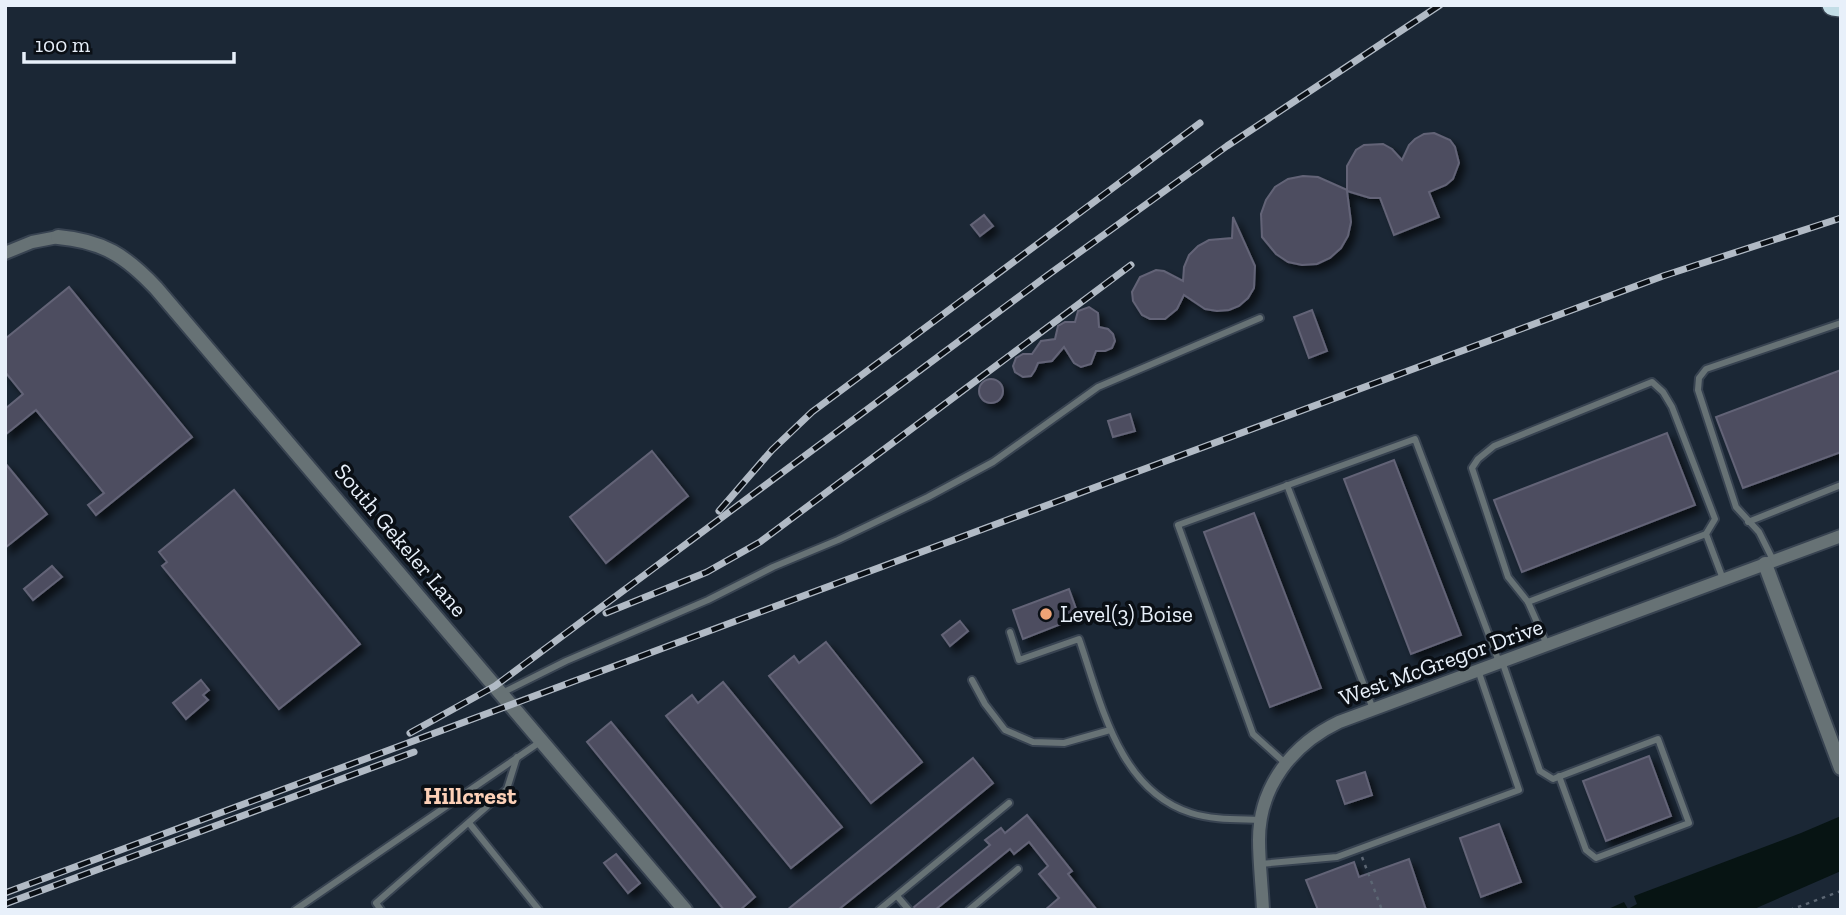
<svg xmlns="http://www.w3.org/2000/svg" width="1846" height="915" font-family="'Zilla Slab',serif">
<defs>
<filter id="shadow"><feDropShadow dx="5.5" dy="5.5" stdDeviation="3.5" flood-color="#0009"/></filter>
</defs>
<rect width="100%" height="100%" fill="#1b2735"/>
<path fill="#071413" d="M1841,816V871L1752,910H1606L1624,902L1628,909L1637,904L1634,896L1801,833Z"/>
<g fill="#4e4e61" stroke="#636477" stroke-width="2" filter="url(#shadow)">
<path d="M1434,133L1450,140L1455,147L1459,163L1453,179L1446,185L1429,192L1439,217L1394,235L1380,198H1370L1347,191L1351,222L1348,236L1341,248L1330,258L1317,264L1302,265L1288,262L1276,254L1262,237L1261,214L1266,200L1275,187L1288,179L1303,176L1318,177L1347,190V166L1356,150L1364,145L1383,144L1392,149L1402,160L1409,145L1415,139L1424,134Z"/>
<path d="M984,215L993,226L980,236L971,225Z"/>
<path d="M1233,217L1255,266L1254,288L1248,298L1239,306L1229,310L1217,311L1205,309L1184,295L1177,309L1165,319H1150L1142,315L1133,301L1132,292L1140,277L1156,270L1164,271L1183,281L1184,267L1189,255L1198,246L1209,240L1232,238Z"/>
<path d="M69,287L192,437L96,515L88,505L104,493L36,410L5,435V409L23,394L5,372V339Z"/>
<path d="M1089,307L1098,313L1099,327L1108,329L1113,334L1115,341L1112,348L1105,351H1096L1091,364L1081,367L1074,363L1064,347L1052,361L1038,363L1035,370L1031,376L1023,377L1015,372L1013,366L1016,358L1023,354H1032L1041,341L1055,339L1058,326L1065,322H1075L1078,311Z"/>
<path d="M1312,310L1327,351L1309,358L1294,317Z"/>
<path d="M1841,370V452L1743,488L1716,417Z"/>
<circle cx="991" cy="391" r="12"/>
<path d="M1130,414L1135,431L1113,437L1108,421Z"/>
<path d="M1667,433L1695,505L1522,572L1494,500Z"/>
<path d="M652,451L688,496L606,563L570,517Z"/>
<path d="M1394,460L1461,635L1411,654L1344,479Z"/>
<path d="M5,463L47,514L5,548Z"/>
<path d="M234,490L360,644L279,709L162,566L167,562L159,552Z"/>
<path d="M1254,513L1321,688L1270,707L1204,532Z"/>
<path d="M52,566L62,577L33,600L24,589Z"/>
<path d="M1069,589L1079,617L1023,639L1013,610Z"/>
<path d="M960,621L968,631L950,646L942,635Z"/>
<path d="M826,642L922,762L871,803L769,676L794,656L799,663Z"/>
<path d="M201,680L209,690L203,695L208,700L186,719L173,703Z"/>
<path d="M723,682L842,827L791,868L666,716L692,695L698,703Z"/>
<path d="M611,722L755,897L740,910H724L587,742Z"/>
<path d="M1649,756L1671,816L1606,841L1583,781Z"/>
<path d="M973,758L993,783L889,869L838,910H787Z"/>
<path d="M1365,772L1372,795L1345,804L1337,781Z"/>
<path d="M1027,815L1072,871L1068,874L1097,910H1045L1059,898L1039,874L1048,866L1029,842L1014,854L1010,849L935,910H915L914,907L990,845L985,840L1001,828L1005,833Z"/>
<path d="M1499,824L1521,882L1481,897L1460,838Z"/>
<path d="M616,854L640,883L628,893L604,863Z"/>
<path d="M1409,859L1426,910H1318L1306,880L1354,862L1359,877Z"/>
</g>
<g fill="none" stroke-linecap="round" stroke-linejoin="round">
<defs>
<g id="service">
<path d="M1287,485L1373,709"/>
<path d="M1748,522L1841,485"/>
<path d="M1773,560L1759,532L1736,507L1698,390L1699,378L1706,369L1841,323"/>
<path d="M1528,602L1706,534"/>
<path d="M1010,632L1019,660L1079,639C1101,702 1118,790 1191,813C1213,820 1238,819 1260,820"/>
<path d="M1547,645L1528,602L1508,577L1472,468L1478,459L1494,446L1652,382L1663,392L1672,407L1715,519L1706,534L1723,579"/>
<path d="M1502,661L1540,771L1553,779L1658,739L1689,823L1596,858L1586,850L1559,776"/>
<path d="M972,680L985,704L1005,730L1033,742L1064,743L1110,730"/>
<path d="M502,693L566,661L708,600L773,567L838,540L928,497L993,462L1098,387L1260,318"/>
<path d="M1285,763L1253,734L1178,525L1415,439L1499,662"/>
<path d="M469,823L539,910"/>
<path d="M1260,864L1337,857L1519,790L1478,670"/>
<path d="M897,896L909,910"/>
<path d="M295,910L540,742"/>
<path d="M381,910L376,903L507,789L517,757"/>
<path d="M879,910L1009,803"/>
<path d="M969,910L1018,869"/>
</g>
<g id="minor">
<path d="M5,253L32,242L58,237"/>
<path d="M1263,910C1262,887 1259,863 1259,840C1259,786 1293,744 1339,722L1841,536"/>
</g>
<g id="tertiary">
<path d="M58,237C103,241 126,256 156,288L685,910"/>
<path d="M1765,564L1841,768"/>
</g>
<path id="motorway" d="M1833,5L1841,6"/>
</defs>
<use href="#service" stroke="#384351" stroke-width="10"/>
<use href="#minor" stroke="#384351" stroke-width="16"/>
<use href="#tertiary" stroke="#384351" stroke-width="18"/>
<use href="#motorway" stroke="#384351" stroke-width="24"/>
<g stroke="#5c6673" stroke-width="2.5" stroke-dasharray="3.5 5" stroke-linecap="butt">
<path d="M1362,857L1382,910"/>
<path d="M1790,910L1841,891"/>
</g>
<use href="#service" stroke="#677275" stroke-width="6"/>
<use href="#minor" stroke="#677275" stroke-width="12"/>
<use href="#tertiary" stroke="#677275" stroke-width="14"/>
<use href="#motorway" stroke="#c3dde6" stroke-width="21"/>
<defs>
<g id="rail">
<path d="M719,511L772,450L812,412L1200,123"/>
<path d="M606,613L707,572L760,542L1131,265"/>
<path d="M410,733L495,686L1048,275L1227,146L1440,5"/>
<path d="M5,893L1663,276L1841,218"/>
<path d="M5,904L414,752"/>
</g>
</defs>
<use href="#rail" stroke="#b1bac5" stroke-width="7"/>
<use href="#rail" stroke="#0a0f15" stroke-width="4.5" stroke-dasharray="13" stroke-linecap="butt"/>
</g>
<circle fill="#efa376" stroke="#0a0f15" stroke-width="2.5" cx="1046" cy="614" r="7"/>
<g text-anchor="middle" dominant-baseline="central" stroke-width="7" stroke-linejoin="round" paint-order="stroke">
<g font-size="23" fill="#e8f0fa" stroke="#0a0f15">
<text transform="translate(401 540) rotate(50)">South Gekeler Lane</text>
<text transform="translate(1441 662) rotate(-20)">West McGregor Drive</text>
</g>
<g font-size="23" fill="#e8f0fa" stroke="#0a0f15" text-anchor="start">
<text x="1060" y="614">Level(3) Boise</text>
</g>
<g font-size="24" font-weight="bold" fill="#fcd0b7" stroke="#0a0f15">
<text x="470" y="795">Hillcrest</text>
</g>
</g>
<rect width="1846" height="915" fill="none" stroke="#e8f0fa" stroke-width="14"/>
<path d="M24 52v10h210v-10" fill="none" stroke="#e8f0fa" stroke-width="3.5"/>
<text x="35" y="52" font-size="21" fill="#e8f0fa" stroke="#0a0f15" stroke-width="5" paint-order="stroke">100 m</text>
</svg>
